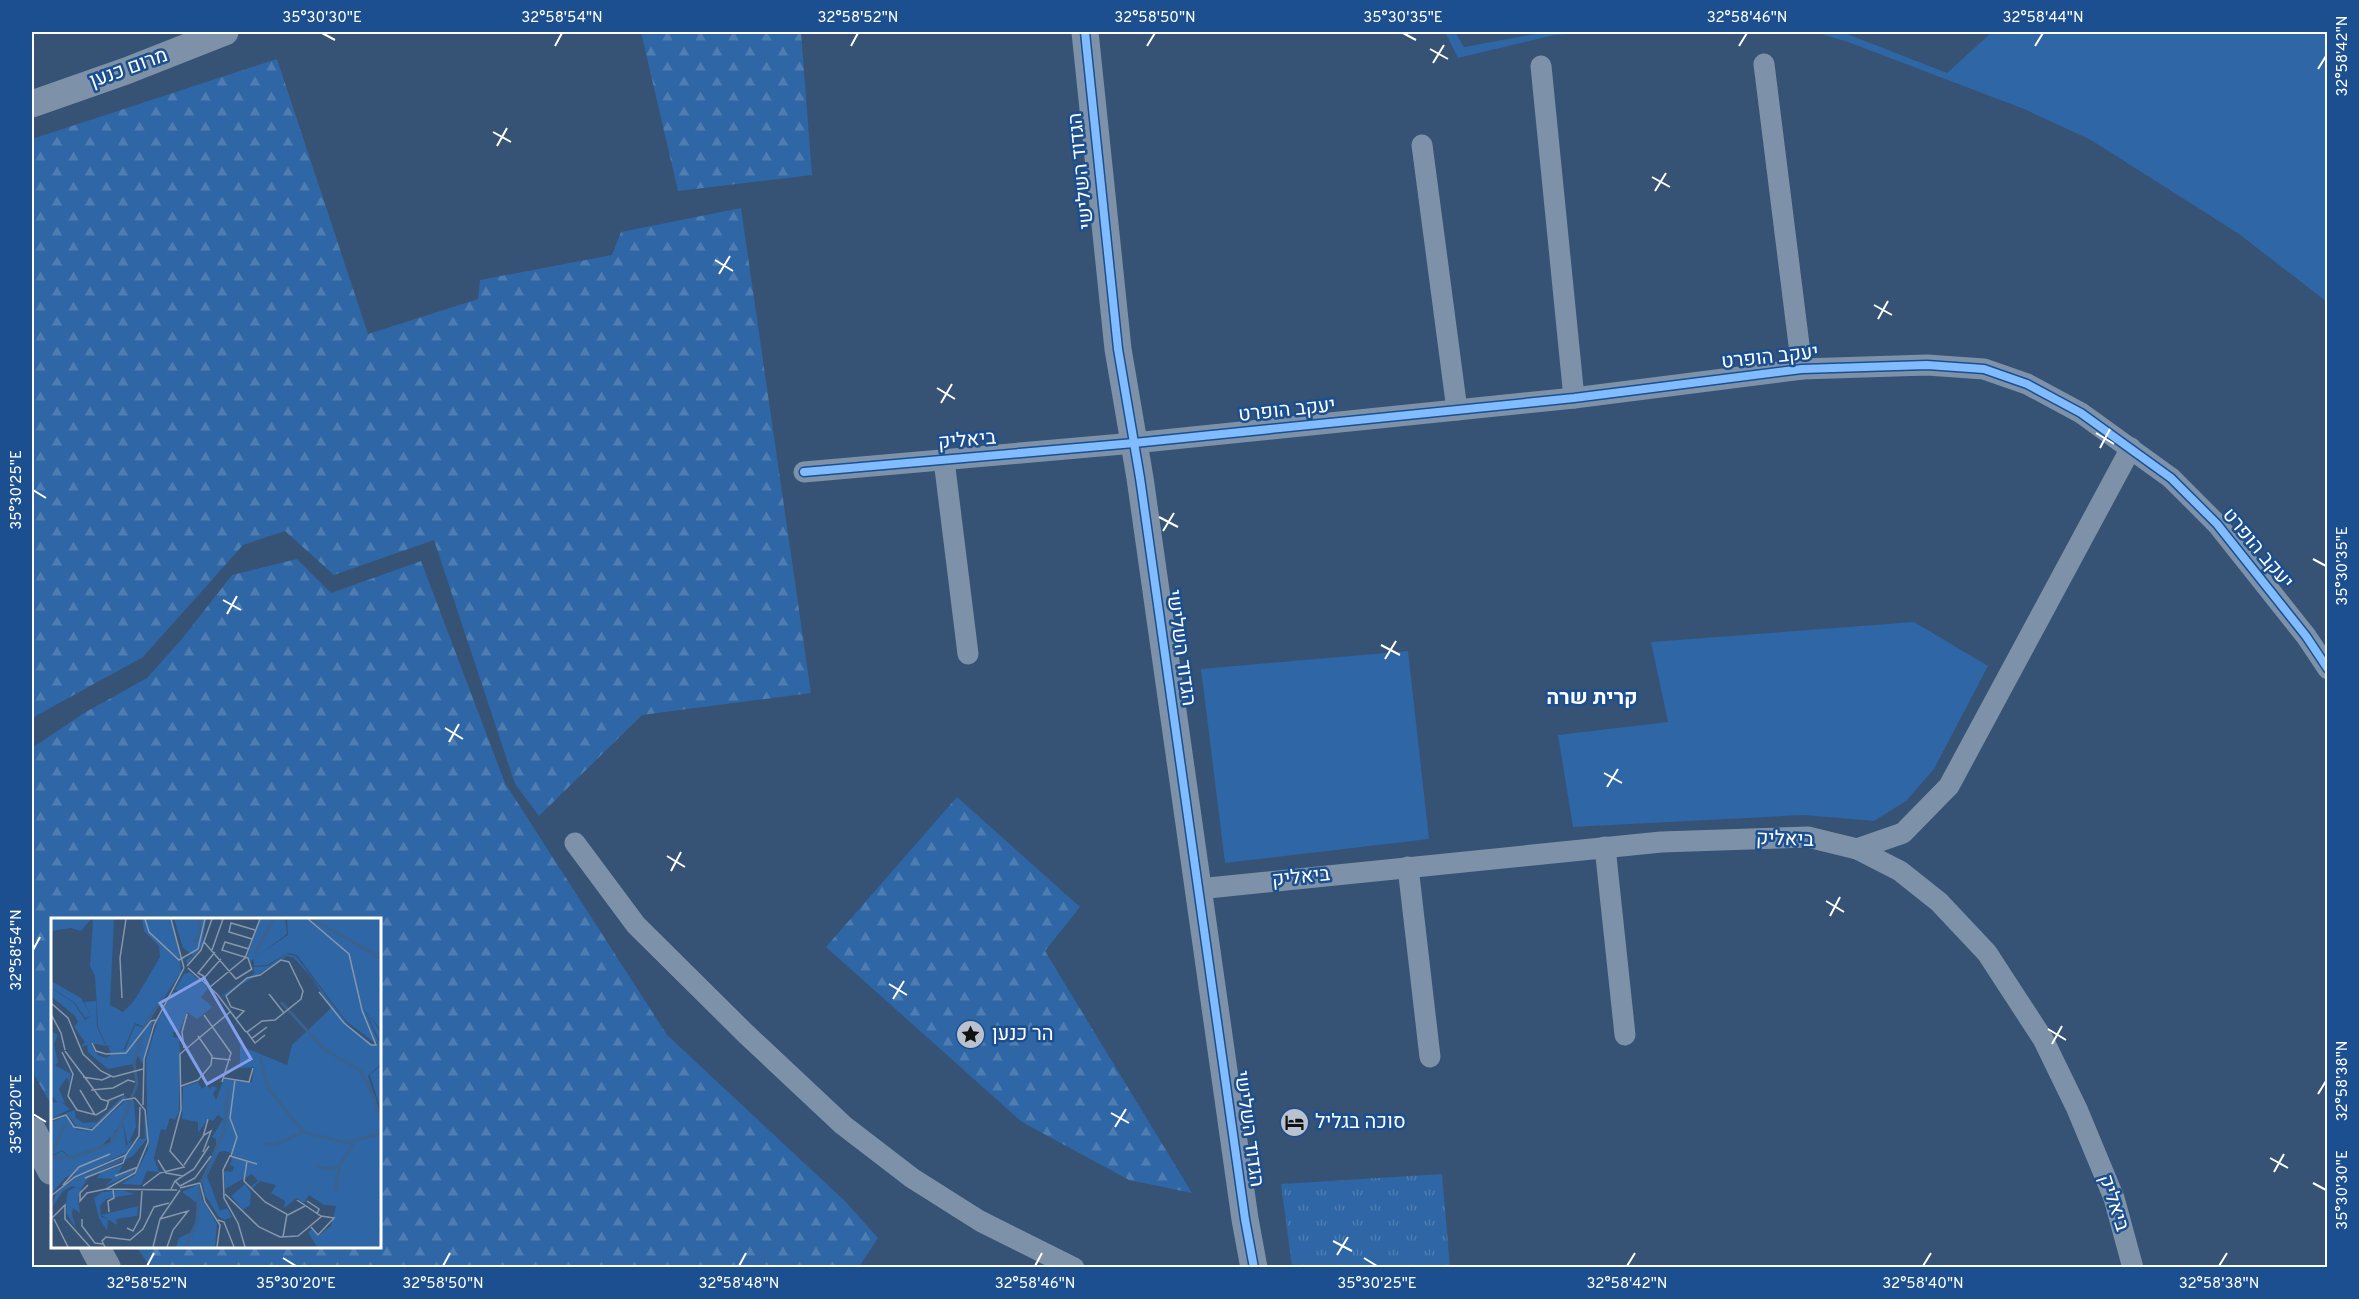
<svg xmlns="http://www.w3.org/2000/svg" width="2359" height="1299" font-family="Overpass,Heebo,sans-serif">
<defs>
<pattern id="forest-firs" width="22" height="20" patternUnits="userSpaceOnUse" patternTransform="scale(1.5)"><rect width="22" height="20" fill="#2f66a5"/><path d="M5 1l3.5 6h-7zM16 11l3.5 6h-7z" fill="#4e7db2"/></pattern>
<pattern id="park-tufts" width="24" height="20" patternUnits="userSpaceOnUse" patternTransform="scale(1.5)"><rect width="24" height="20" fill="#2f66a5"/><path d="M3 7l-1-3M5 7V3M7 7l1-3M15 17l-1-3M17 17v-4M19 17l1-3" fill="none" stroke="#4e7db2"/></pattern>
</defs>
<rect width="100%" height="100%" fill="#365274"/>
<g fill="#2f66a5">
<path d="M1445,32H1455L1464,47L1545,32H1609L1554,35L1458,58Z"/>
<path d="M1815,32H1842L1947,73L1992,32H2327V302L2239,234L2091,140L2024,109L1848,42Z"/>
<path d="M1914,622L1988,666L1934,769L1906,801L1874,821L1804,815L1573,827L1558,735L1668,722L1651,642Z"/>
<path d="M1408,651L1429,839L1225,863L1201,669Z"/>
</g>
<g fill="url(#forest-firs)">
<path d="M641,32H801L812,175L678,191Z"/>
<path d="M277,59L368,334L478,299L480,280L612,255L621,232L741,208L811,693L642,715L539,816L515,784L434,540L334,575L285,531L243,545L143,657L32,718V139Z"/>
<path d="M297,559L331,593L421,561L505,783L667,1035L846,1202L878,1238L859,1267H150L137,1247L380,1246V920H52V1106L32,1071V748L84,713L147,678L181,640L232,575Z"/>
<path d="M957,797L1080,907L1045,951L1192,1193L1129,1180L1022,1122L826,947Z"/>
</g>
<path fill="url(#park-tufts)" d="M1442,1174L1450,1267H1292L1281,1184Z"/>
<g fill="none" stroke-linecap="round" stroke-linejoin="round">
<g stroke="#7d92a8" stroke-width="21">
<path d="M1764,64L1802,369"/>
<path d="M1541,66L1574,398"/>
<path d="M1422,145L1457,410"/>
<path d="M944,460L968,654"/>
<path d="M804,472L1134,443L1574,398L1802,369L1927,365L1984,369L2027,384L2081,413L2171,478L2217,524L2306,636L2328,669"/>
<path d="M575,843L636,925L746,1034L843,1125L912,1178L980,1221L1074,1268"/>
<path d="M1605,847L1625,1035"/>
<path d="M1857,849L1903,833L1949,786L2131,448"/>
<path d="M1408,867L1430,1057"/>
<path d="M1198,889L1661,842L1808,837L1857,849L1900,871L1939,902L1987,953L2043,1039L2077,1109L2114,1198L2133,1268"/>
</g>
<g stroke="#7d92a8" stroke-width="27">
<path d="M1085,32L1118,349L1140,478L1245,1219L1254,1268"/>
<path d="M32,104L126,71L225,32"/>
</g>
<g stroke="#798da4" stroke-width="30">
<path d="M32,1132L52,1170"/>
<path d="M94,1246L106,1268"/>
</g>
<defs>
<g id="cycleway">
<path d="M1085,32L1118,349L1140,478L1245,1219L1254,1268"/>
<path d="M804,472L1134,443L1574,398L1802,369L1927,365L1984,369L2027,384L2081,413L2171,478L2217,524L2306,636L2328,669"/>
</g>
</defs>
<use href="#cycleway" stroke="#1b4f8f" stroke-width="11"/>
<use href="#cycleway" stroke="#80bcff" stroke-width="8"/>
</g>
<path fill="none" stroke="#fff" stroke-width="2" d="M322,33L335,40M1403,33L1416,40M555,46L562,33M851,46L858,33M1147,46L1155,33M1739,46L1747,33M2035,46L2043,33M1430,49L1448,59M1433,63L1444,45M2318,69L2326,56M493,132L511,142M497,146L507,128M1652,177L1670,187M1655,191L1666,173M715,260L733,271M719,274L730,256M1874,305L1892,315M1878,319L1888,301M937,388L955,399M941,403L952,384M2096,433L2114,444M2100,448L2110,429M33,490L46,498M1159,517L1178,527M1163,531L1174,513M2313,559L2326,566M223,600L241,610M227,614L237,596M1381,645L1400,655M1385,659L1396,641M445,728L463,739M449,742L459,724M1604,773L1622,783M1607,787L1618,769M667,856L685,867M671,871L681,852M1826,901L1844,912M1830,916L1840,897M33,950L40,937M889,984L907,995M893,999L904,981M2048,1029L2066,1040M2052,1044L2062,1026M2318,1094L2326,1081M1111,1113L1129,1123M33,1114L46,1122M1115,1127L1126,1109M2270,1158L2288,1168M2274,1172L2284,1154M2313,1183L2326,1190M1333,1241L1352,1251M1337,1255L1348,1237M283,1258L296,1266M1364,1258L1377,1266M147,1266L154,1253M443,1266L450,1253M739,1266L746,1253M1035,1266L1042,1253M1627,1266L1635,1253M1923,1266L1931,1253M2219,1266L2227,1253"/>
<defs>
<symbol id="sight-disc" viewBox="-11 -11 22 22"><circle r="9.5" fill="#b9c2ce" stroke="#1b4f8f"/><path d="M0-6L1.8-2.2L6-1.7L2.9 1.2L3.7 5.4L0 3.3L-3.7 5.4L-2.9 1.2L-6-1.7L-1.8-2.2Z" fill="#111"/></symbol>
<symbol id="hotel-disc" viewBox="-11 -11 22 22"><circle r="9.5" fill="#b9c2ce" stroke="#1b4f8f"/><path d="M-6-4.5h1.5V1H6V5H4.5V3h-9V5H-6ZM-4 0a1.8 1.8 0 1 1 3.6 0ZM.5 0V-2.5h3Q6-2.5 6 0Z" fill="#111"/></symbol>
</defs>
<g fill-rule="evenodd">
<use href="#sight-disc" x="954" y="1018" width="33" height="33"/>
<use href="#hotel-disc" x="1278" y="1106" width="33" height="33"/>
</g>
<g text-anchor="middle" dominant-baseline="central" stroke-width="5" stroke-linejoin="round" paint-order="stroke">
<g font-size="20" fill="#fff" stroke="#1b4f8f">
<text transform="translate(129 69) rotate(-20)">מרום כנען</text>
<text transform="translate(1082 171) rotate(-96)">הגדוד השלישי</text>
<text transform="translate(1770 358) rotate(-6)">יעקב הופרט</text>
<text transform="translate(1287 411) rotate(-6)">יעקב הופרט</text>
<text transform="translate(967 441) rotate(-5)">ביאליק</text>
<text transform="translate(2257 549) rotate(50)">יעקב הופרט</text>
<text transform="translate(1180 648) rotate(82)">הגדוד השלישי</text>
<text transform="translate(1785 840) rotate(2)">ביאליק</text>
<text transform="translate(1301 878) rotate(-6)">ביאליק</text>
<text transform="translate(1248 1129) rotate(82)">הגדוד השלישי</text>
<text transform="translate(2113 1203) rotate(72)">ביאליק</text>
</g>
<g font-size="20" fill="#fff" stroke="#1b4f8f" text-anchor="start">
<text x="992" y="1035">הר כנען</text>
<text x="1315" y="1123">סוכה בגליל</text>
</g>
<g font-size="21" font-weight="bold" fill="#fff" stroke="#1b4f8f">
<text x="1592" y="698">קרית שרה</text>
</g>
</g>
<g transform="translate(51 918)">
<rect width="330" height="330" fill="#365274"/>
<path d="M123,1H155L151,28L136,46L135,42L142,37L132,30ZM209,1H234L236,16L200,43L196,39ZM236,36L245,38L297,107L324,128L328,122L314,92L330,114V146L317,158L330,198V329H266L257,314L261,311L267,318L280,308L285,288L273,287L258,277L253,285L246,280L233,290L234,283L220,275L225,267L209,263L201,271L199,269L207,263L201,256L174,271L173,253L181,254L183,249L179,247L182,236L174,233L168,234L156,258L169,293L176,290L181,299L174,302L168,299L154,277L151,263L165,233V221L161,219L172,201L167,197L162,203L157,201L147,215V204L131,201L132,169L147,164L151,171L156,167L159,171L161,168L166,170L162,176L165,182L173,161L201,164L203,149L189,150V124L180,111L187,103L170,78L204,55L202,49L217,48ZM236,38L243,40L261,60L280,90L241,127L236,147L190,128L181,111L188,103L171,79ZM1,71L22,84L34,102L40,98L33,84L45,83L46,109L55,128L39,125L47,137L55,140L60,137L57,128L74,132L84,107L94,110L102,103L92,146L87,138L83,146L57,151L46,142L37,134L36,127L30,129L34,124L23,109L27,104L24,98L2,80ZM0,113L7,117L3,126L7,144L4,147L20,156L18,166L16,159L8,171L14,185L5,183L0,176ZM73,177L75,179L47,206L41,210H27L15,195L24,192V199L32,205L46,204ZM83,182L85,209L77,227L72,205L48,231L19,239L11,232L0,238V204L15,198L26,212L41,213L74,183ZM25,269L31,272L27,280L29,295L22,290L21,296L25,311L16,296L15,285L17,273ZM87,288L86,298L65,301L66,307L50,297Z" fill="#2f66a5" fill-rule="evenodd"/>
<path d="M0,1H40L30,13L20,10L0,13ZM42,1H63L59,87L72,94L83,83L109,39L108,28L93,13L91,1H119L128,31L130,54L94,109L84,105L72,133L55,127L47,109L44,58L39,48ZM236,1H330V112L313,91L327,123L324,125L295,103L246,37L237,35L216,47L203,48V40L237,17ZM139,54L157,70L150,79L161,89L146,101L136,94L128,114H122V119L128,120L129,132L128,194L124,202L119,200L115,212L110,211L103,240L108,254L96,253L90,267L70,266L84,257L97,231L95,141L107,102L122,74L130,76L124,71L133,56ZM0,63L30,80L40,98L34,100L23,84L0,70ZM330,147V193L319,157ZM9,183L19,191L0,201V185ZM93,196L96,221L82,238L39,257L30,271L21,268L12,273L0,291L5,275L25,260L70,241L88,221H94ZM72,205L75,228L82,222L76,234L16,263L65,222L59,223L60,215L68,214ZM46,232L15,259L0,276V239L11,233L18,239ZM72,247L66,257L84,251L82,255L54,268L62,261L46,260L50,254ZM148,266L151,281L166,306L164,329H125L128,320L142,313L147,292L146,285L131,274ZM194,266L200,274L199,287L192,292L180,278ZM71,272L84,276L55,281L49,288L50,299L57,301L56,313L48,300L43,280L51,274Z" fill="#2f66a5"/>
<path d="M65,214L73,218L69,235L16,259L11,256L33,238L58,226Z" fill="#2f66a5"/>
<path fill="none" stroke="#3b618d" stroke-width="3" d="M261,1L330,40M143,24L149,14L147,1M204,36L222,1M230,84L273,131L310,153L323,179L330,205M92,111L112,79M209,139L218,171L252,214L296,225L330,215M214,226L223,227L252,214M0,237L14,206M0,240L22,239L59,226L69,210L86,166L83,144L92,116M266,249L279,251L288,248M150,265L173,212L177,169M284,272L289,247L302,226M134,329L146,304L148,270"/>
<path fill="none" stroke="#8697ac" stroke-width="1.5" d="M94,1L98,14L128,42L147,31L154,1M120,1L133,50M257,1L298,36L311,92L325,127H320L293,105L268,74M201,21L178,14L180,5L204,12M153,24L185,61L201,51M198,31L174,24L171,32L197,40L201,52M161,32L172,1M164,34L147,55L154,59L170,41M136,48L150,32L161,1M137,50L166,76L194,113L196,114L211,103L224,102L250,81L252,73L238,44L230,42L209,57L196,60L175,78L180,89L193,93L185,101M159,69L194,40L209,1M218,76L233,95M71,80L69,40L75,1M0,85L17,100L32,136L50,153L62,159L92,151M0,96L10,115L14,132M153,97L180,135L171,164M196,114L204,125L214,117M200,121L216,109M41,125L45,133L55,136L75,135L100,103L105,102M133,130L131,114L136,96M14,133L50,181L56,183L73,176M11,134L22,156L17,178L26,192L45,197L55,191L58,182M161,140L180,142M32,159L51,162L60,158M173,160L198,164L202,150M130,168L147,162L160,147L161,138L147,118M29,172L44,197M40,172L62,170L77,162L84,164M92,187L93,141L103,107L133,50M0,202L15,197L23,209L41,212L72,182L84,180L94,192L97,224L84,255L55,271L126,272M152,219L157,201M180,238L186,219L179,200L184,162M107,242L115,255L132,258M196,243L193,263L214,284L237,297L254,288M133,247L153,217L160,213L152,234M64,258L87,249M34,260L72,245L75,237M124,263L129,268L144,260L160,238M149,265L154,284L169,307L166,329M12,267L28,249L59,236M37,267L29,275V283L36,275L55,271M92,268L109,255L133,249L119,233L130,192L129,136L179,94M129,270L149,265M120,271L124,263L143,251L158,228M174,276L208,309L229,319L247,318L271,298M0,278L24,259L75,237L88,218L89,189M246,282L270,298L283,300L267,317L260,309M256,283L268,291L266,296M58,294L57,283L63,280L62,272M0,301L14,287V301L39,329M3,301L17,329M31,301V308L44,325L52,326M109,301L137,293L122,312L116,329M167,302L173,304L183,329M76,310L82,313L89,300L91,273M232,319L236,296M54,329L51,323L55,319L79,322L92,311L103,289L118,285M102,329L109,301L129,272M194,329L187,305L173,280L172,252L179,238L206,246"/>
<path fill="#839eea" fill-opacity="0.15" stroke="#839eea" stroke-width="3" d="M153,60L200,141L156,166L109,85Z"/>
<rect width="330" height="330" fill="none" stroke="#fff" stroke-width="3"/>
</g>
<rect width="2359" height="1299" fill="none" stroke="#1b4f8f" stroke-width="66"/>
<rect x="33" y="33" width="2293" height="1233" fill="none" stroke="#fff" stroke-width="2"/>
<g font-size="15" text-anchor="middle" fill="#fff">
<text x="322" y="22">35°30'30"E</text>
<text x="562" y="22">32°58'54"N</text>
<text x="858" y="22">32°58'52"N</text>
<text x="1155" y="22">32°58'50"N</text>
<text x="1403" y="22">35°30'35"E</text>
<text x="1747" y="22">32°58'46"N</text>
<text x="2043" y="22">32°58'44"N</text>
<text transform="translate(2342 56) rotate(-90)" y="5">32°58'42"N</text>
<text transform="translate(16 490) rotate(-90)" y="5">35°30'25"E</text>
<text transform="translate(2342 566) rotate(-90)" y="5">35°30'35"E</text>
<text transform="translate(16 950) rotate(-90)" y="5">32°58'54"N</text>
<text transform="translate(2342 1081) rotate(-90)" y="5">32°58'38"N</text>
<text transform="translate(16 1114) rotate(-90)" y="5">35°30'20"E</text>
<text transform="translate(2342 1190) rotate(-90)" y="5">35°30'30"E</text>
<text x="147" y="1288">32°58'52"N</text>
<text x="296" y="1288">35°30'20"E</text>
<text x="443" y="1288">32°58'50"N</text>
<text x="739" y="1288">32°58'48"N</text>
<text x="1035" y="1288">32°58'46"N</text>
<text x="1377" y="1288">35°30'25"E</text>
<text x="1627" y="1288">32°58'42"N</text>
<text x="1923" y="1288">32°58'40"N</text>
<text x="2219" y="1288">32°58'38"N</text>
</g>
</svg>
